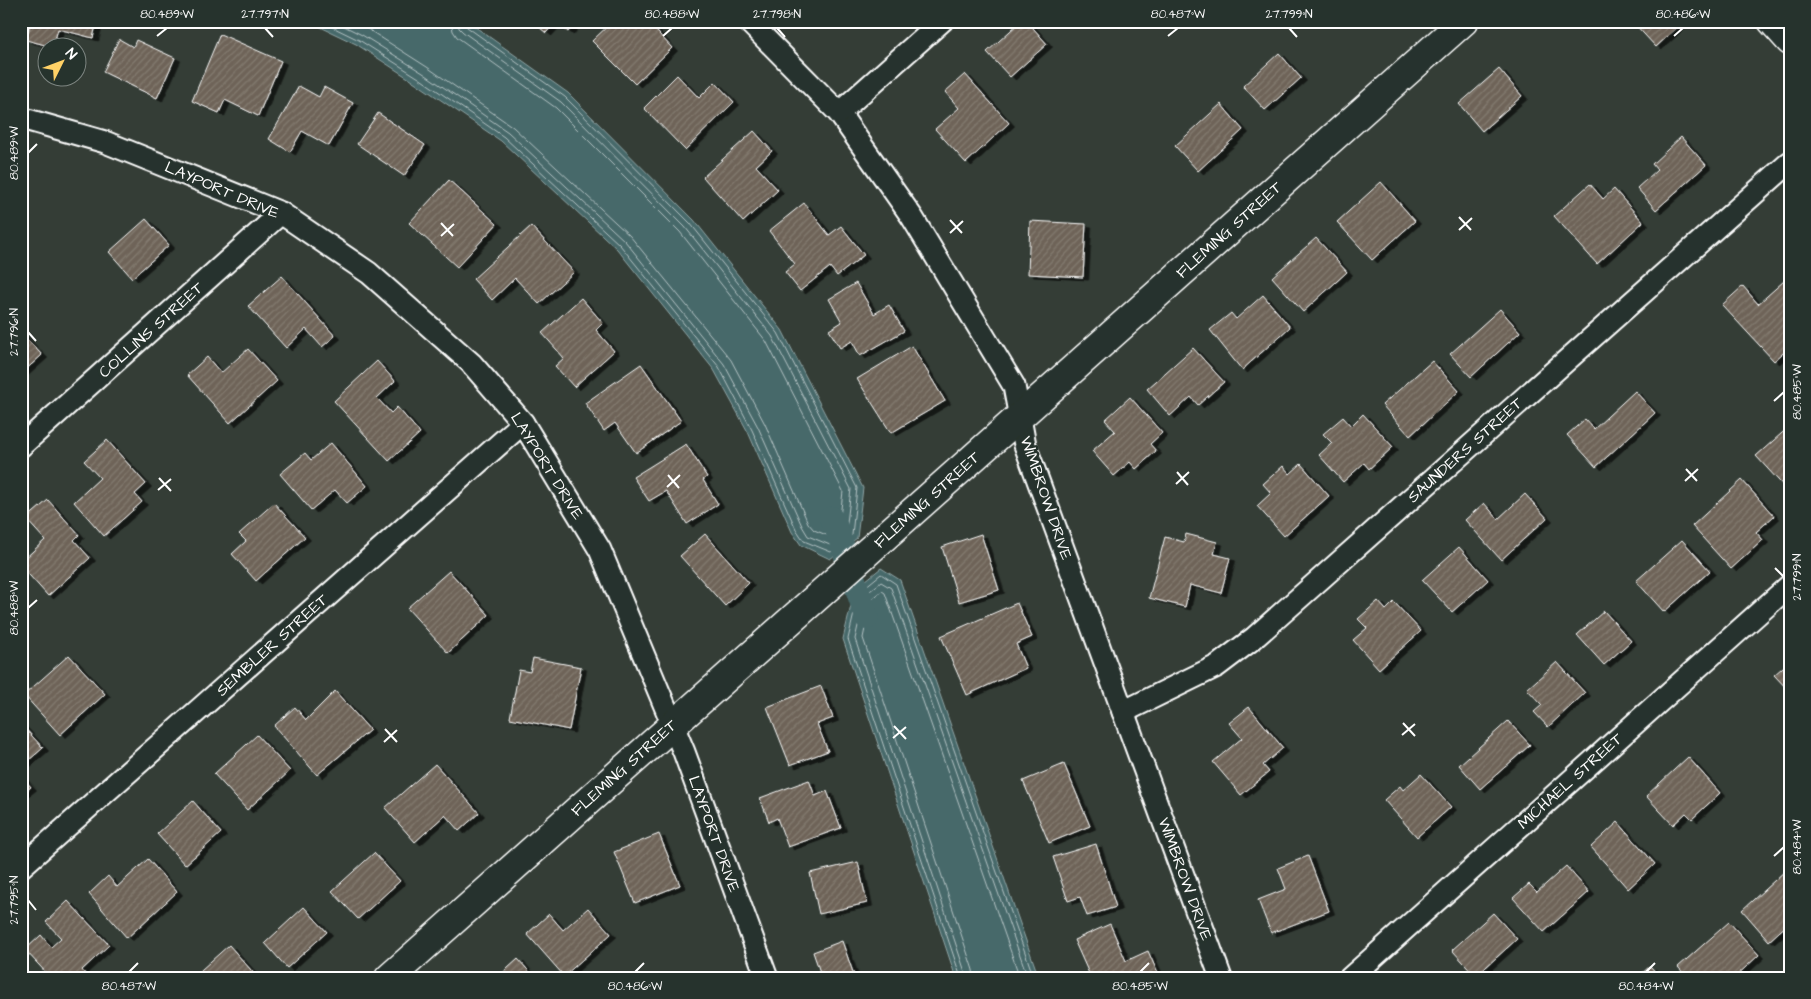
<svg xmlns="http://www.w3.org/2000/svg" width="1811" height="999" font-family="'Architects Daughter',sans-serif">
<defs>
<pattern id="building-hatch" width="6" height="6" patternUnits="userSpaceOnUse" patternTransform="scale(1.25)"><rect width="6" height="6" fill="#6e6458"/><path d="M-1 1l2-2M0 6l6-6M5 7l2-2" fill="none" stroke="#847b71"/></pattern>
<filter id="shadow"><feDropShadow dx="5.5" dy="3" stdDeviation="0" flood-color="#0009"/></filter>
</defs>
<rect width="100%" height="100%" fill="#343d36"/>
<filter id="ink" filterUnits="userSpaceOnUse"><feTurbulence type="fractalNoise" baseFrequency=".02" numOctaves="2"/><feDisplacementMap in="SourceGraphic" scale="10" xChannelSelector="R" yChannelSelector="G"/><feConvolveMatrix kernelMatrix="1 2 1 2 8 2 1 2 1" color-interpolation-filters="sRGB"/></filter>
<g filter="url(#ink)">
<g fill="#46696b" stroke="#90a5a6">
<path d="M308,21H467L568,93L694,220L782,330L863,488L857,538L830,559L801,545L792,532L748,432L714,370L617,249L501,141L416,83L356,44Z"/>
<path d="M881,568L900,580L1039,978H956L843,639L855,589Z"/>
</g>
<g fill="none" stroke-linecap="round" stroke-linejoin="round">
<g stroke="#b5c3c4" stroke-width="1">
<path d="M320,21L359,40L419,78L504,137L620,245L719,367L752,430L796,529L804,541L831,552L852,535L857,488L778,333L690,223L565,97L467,27L465,21"/>
<path d="M334,21L362,35L423,73L508,132L625,241L724,364L758,427L802,526L808,536L830,545L846,532L851,489L772,336L685,227L561,102L463,32L459,28L458,21"/>
<path d="M352,21L366,28L427,67L513,127L630,236L731,360L765,424L808,523L814,530L829,536L839,527L843,491L766,341L680,232L556,108L457,37L453,31L451,21"/>
<path d="M961,978L848,639L859,592L881,574L896,584L1034,978"/>
<path d="M967,978L855,639L865,595L881,582L891,588L1028,978"/>
<path d="M974,978L973,970L863,638L871,600L882,591L885,593L1020,978"/>
</g>
<path stroke="#46696b" stroke-width="24" d="M831,518L836,527L867,618"/>
</g>
<g fill="url(#building-hatch)" stroke="#fff" filter="url(#shadow)">
<path d="M31,21H97L93,38L58,29L53,47L26,40Z"/>
<path d="M532,21H576L568,32L556,22L546,33Z"/>
<path d="M613,21H647L672,48L635,84L592,41Z"/>
<path d="M1021,21H1027L1047,44L1010,77L987,52Z"/>
<path d="M1632,21H1684L1656,47Z"/>
<path d="M220,34L281,61L258,116L225,100L219,113L192,101Z"/>
<path d="M119,39L133,47L136,40L175,58L157,98L103,72Z"/>
<path d="M1279,53L1301,78L1265,110L1243,86Z"/>
<path d="M1499,69L1522,96L1482,131L1459,104Z"/>
<path d="M965,74L1009,123L966,163L935,129L959,108L945,92Z"/>
<path d="M677,75L699,98L715,82L734,102L685,150L644,108Z"/>
<path d="M299,86L319,97L324,87L353,103L329,146L302,131L290,152L269,139Z"/>
<path d="M1221,104L1243,130L1198,171L1175,146Z"/>
<path d="M378,113L425,145L404,176L357,144Z"/>
<path d="M754,131L772,151L756,166L778,190L743,222L703,177Z"/>
<path d="M1681,137L1706,165L1656,210L1637,188L1657,170L1652,164Z"/>
<path d="M449,180L497,224L457,267L409,223Z"/>
<path d="M1381,182L1415,221L1372,260L1337,222Z"/>
<path d="M1590,184L1603,199L1614,189L1643,222L1597,264L1554,216Z"/>
<path d="M804,203L829,235L841,226L864,255L837,276L830,267L800,291L785,272L795,264L769,231Z"/>
<path d="M146,219L169,245L132,278L109,252Z"/>
<path d="M1030,221L1086,224L1083,277L1028,274Z"/>
<path d="M531,226L574,272L539,304L515,278L492,300L473,279Z"/>
<path d="M1316,238L1347,272L1303,312L1272,277Z"/>
<path d="M282,276L335,336L322,347L306,329L286,348L248,306Z"/>
<path d="M1784,281L1790,287V347L1774,361L1722,305L1743,286L1758,304Z"/>
<path d="M856,283L874,314L889,305L904,331L860,356L852,341L840,348L829,330L842,322L829,299Z"/>
<path d="M1263,295L1290,327L1242,370L1210,330L1231,313L1236,319Z"/>
<path d="M581,298L603,323L596,330L614,351L574,387L555,366L564,358L542,333Z"/>
<path d="M1500,309L1520,332L1471,377L1450,354Z"/>
<path d="M21,333L42,355L21,374Z"/>
<path d="M912,346L945,401L891,433L857,379Z"/>
<path d="M1193,348L1224,382L1198,405L1191,397L1170,416L1147,389Z"/>
<path d="M248,349L277,381L230,423L187,375L207,357L221,373Z"/>
<path d="M377,361L395,381L377,398L391,413L397,407L420,433L389,461L334,401Z"/>
<path d="M1432,361L1459,391L1410,436L1382,405Z"/>
<path d="M641,364L681,421L636,453L615,423L604,431L585,403Z"/>
<path d="M1635,391L1655,413L1596,467L1567,435L1585,419L1594,429Z"/>
<path d="M1130,397L1162,433L1150,444L1156,451L1136,469L1130,462L1114,476L1092,451L1115,431L1105,420Z"/>
<path d="M1363,414L1393,447L1369,469L1364,463L1343,482L1319,455L1332,443L1323,434L1343,417L1351,426Z"/>
<path d="M1790,426V493L1756,456Z"/>
<path d="M107,440L146,484L135,494L142,502L104,536L74,502L100,478L84,461Z"/>
<path d="M331,443L367,486L347,503L335,490L311,510L280,474L305,453L311,460Z"/>
<path d="M686,444L707,477L703,480L718,504L687,524L666,491L649,501L633,477Z"/>
<path d="M1301,464L1329,496L1284,536L1257,506L1271,493L1263,484L1283,466L1290,474Z"/>
<path d="M1742,480L1774,516L1756,532L1763,540L1731,569L1692,526Z"/>
<path d="M1525,494L1547,518L1501,560L1465,520L1484,503L1498,519Z"/>
<path d="M48,500L79,535L74,540L90,558L48,596L21,566V562L45,540L26,519Z"/>
<path d="M274,503L305,537L256,581L232,554L246,541L239,534Z"/>
<path d="M705,534L749,583L725,606L680,556Z"/>
<path d="M981,534L999,590L959,602L942,547Z"/>
<path d="M1186,534L1217,542L1214,554L1230,558L1221,593L1190,585L1185,607L1149,598L1165,537L1184,542Z"/>
<path d="M1682,540L1710,571L1664,612L1636,581Z"/>
<path d="M1459,547L1488,580L1452,612L1422,580Z"/>
<path d="M449,571L489,615L448,653L407,608Z"/>
<path d="M1378,601L1386,610L1394,602L1421,631L1379,669L1353,640L1367,628L1358,619Z"/>
<path d="M1017,603L1032,637L1016,644L1026,668L967,695L941,636Z"/>
<path d="M1604,611L1631,641L1604,665L1577,635Z"/>
<path d="M69,655L105,694L60,735L24,695Z"/>
<path d="M533,658L581,667L569,730L510,718L519,670L530,672Z"/>
<path d="M1790,661V692L1774,675Z"/>
<path d="M1557,662L1585,693L1548,727L1534,712L1542,705L1527,689Z"/>
<path d="M821,686L833,718L817,724L828,751L790,765L767,707Z"/>
<path d="M335,691L370,730L317,775L274,726L295,707L306,720Z"/>
<path d="M1249,707L1283,748L1263,765L1269,772L1241,795L1213,762L1242,738L1229,723Z"/>
<path d="M1508,721L1530,745L1480,789L1459,765Z"/>
<path d="M21,724L43,748L21,767Z"/>
<path d="M257,735L290,771L247,810L214,774Z"/>
<path d="M1688,757L1720,793L1692,819L1686,813L1673,825L1646,796Z"/>
<path d="M435,764L479,813L459,831L445,815L415,842L385,808Z"/>
<path d="M1064,764L1090,826L1049,843L1023,781Z"/>
<path d="M1421,774L1451,807L1417,837L1384,800L1400,786L1403,790Z"/>
<path d="M21,776L31,787L21,795Z"/>
<path d="M809,780L815,796L827,791L841,828L788,847L777,818L769,822L760,798Z"/>
<path d="M193,801L221,833L185,865L157,834Z"/>
<path d="M1618,822L1655,864L1628,889L1591,847Z"/>
<path d="M659,834L680,885L635,903L614,852Z"/>
<path d="M1096,844L1116,907L1087,916L1080,897L1068,901L1053,857Z"/>
<path d="M374,853L400,881L358,919L332,891Z"/>
<path d="M1308,856L1329,911L1271,933L1258,900L1286,889L1278,868Z"/>
<path d="M148,859L177,892L127,938L89,894L108,876L117,887Z"/>
<path d="M858,862L867,903L819,914L810,873Z"/>
<path d="M1566,866L1589,892L1544,932L1513,898L1529,884L1537,892Z"/>
<path d="M1786,870L1790,874V922L1769,941L1742,910Z"/>
<path d="M68,901L109,945L82,970L88,978H51L25,950L41,935L51,947L61,938L46,922Z"/>
<path d="M304,907L327,932L287,968L265,943Z"/>
<path d="M588,908L611,934L564,976L527,934L549,914L563,930Z"/>
<path d="M1493,913L1517,939L1476,976L1452,950Z"/>
<path d="M1729,922L1759,955L1734,978H1688L1678,967Z"/>
<path d="M1110,924L1126,961L1148,951L1159,976L1155,978H1091L1074,940Z"/>
<path d="M842,941L855,978H822L813,952Z"/>
<path d="M229,945L258,978H192Z"/>
<path d="M518,959L535,978H497Z"/>
<path d="M1650,966L1661,978H1637Z"/>
</g>
<g fill="none" stroke-linecap="round" stroke-linejoin="round">
<defs>
<g id="street">
<path d="M748,21L839,113L912,217L1014,386L1025,445L1221,978"/>
<path d="M839,113L942,21"/>
<path d="M21,118L105,142L281,213L369,273L471,363L523,423L600,550L684,752L767,978"/>
<path d="M21,446L281,213"/>
<path d="M1123,712L1217,666L1254,638L1790,162"/>
<path d="M21,867L523,423"/>
<path d="M1350,978L1790,585"/>
</g>
<g id="secondary">
<path d="M1772,21L1790,41"/>
<path d="M389,978L1464,21"/>
</g>
</defs>
<use href="#street" stroke="#fff" stroke-width="25"/>
<use href="#secondary" stroke="#fff" stroke-width="31"/>
<use href="#street" stroke="#26332d" stroke-width="21"/>
<use href="#secondary" stroke="#26332d" stroke-width="28"/>
</g>
</g>
<path fill="none" stroke="#fff" stroke-width="2" d="M265,28L273,37M777,28L785,37M1289,28L1297,37M157,36L167,28M663,36L672,28M1168,36L1178,28M1674,36L1683,28M28,153L37,144M1459,217L1471,230M950,220L962,233M441,223L453,236M1459,230L1472,218M950,233L963,221M441,236L454,224M28,332L36,341M1774,401L1784,392M1686,469L1697,481M1177,472L1188,485M668,475L679,488M159,478L171,491M1685,481L1698,469M1176,484L1189,472M667,487L680,475M158,490L171,479M1775,568L1784,577M28,608L37,600M1403,723L1415,736M894,726L906,739M385,729L397,742M1402,735L1415,724M893,738L906,727M384,742L397,730M1774,856L1784,847M28,900L36,910M129,972L138,963M635,972L644,963M1140,972L1149,963M1646,972L1655,963"/>
<g text-anchor="middle" dominant-baseline="central" stroke-width="5" stroke-linejoin="round" paint-order="stroke">
<g font-size="16" fill="#fff" stroke="#26332d">
<text transform="translate(222 190) rotate(23)">LAYPORT DRIVE</text>
<text transform="translate(1229 230) rotate(-42)">FLEMING STREET</text>
<text transform="translate(151 330) rotate(-42)">COLLINS STREET</text>
<text transform="translate(1465 450) rotate(-42)">SAUNDERS STREET</text>
<text transform="translate(547 466) rotate(58)">LAYPORT DRIVE</text>
<text transform="translate(1046 498) rotate(71)">WIMBROW DRIVE</text>
<text transform="translate(927 500) rotate(-42)">FLEMING STREET</text>
<text transform="translate(272 645) rotate(-42)">SEMBLER STREET</text>
<text transform="translate(624 768) rotate(-42)">FLEMING STREET</text>
<text transform="translate(1570 781) rotate(-42)">MICHAEL STREET</text>
<text transform="translate(714 834) rotate(70)">LAYPORT DRIVE</text>
<text transform="translate(1185 879) rotate(70)">WIMBROW DRIVE</text>
</g>
</g>
<rect width="1811" height="999" fill="none" stroke="#26332d" stroke-width="55"/>
<g transform="translate(62 62) rotate(48)"><circle r="24" fill="#26332d" stroke="#7d8581"/>
<path d="M0-4L9 19L0 12L-9 19Z" fill="#ffd166"/>
<text y="-8" font-size="14" font-weight="bold" text-anchor="middle" fill="#ffffff">N</text>
</g>
<rect x="28" y="28" width="1756" height="944" fill="none" stroke="#fff" stroke-width="2"/>
<g font-size="12" text-anchor="middle" fill="#fff">
<text x="167" y="18">80.489°W</text>
<text x="265" y="18">27.797°N</text>
<text x="672" y="18">80.488°W</text>
<text x="777" y="18">27.798°N</text>
<text x="1178" y="18">80.487°W</text>
<text x="1289" y="18">27.799°N</text>
<text x="1683" y="18">80.486°W</text>
<text transform="translate(14 153) rotate(-90)" y="4">80.489°W</text>
<text transform="translate(14 332) rotate(-90)" y="4">27.796°N</text>
<text transform="translate(1797 392) rotate(-90)" y="4">80.485°W</text>
<text transform="translate(1797 577) rotate(-90)" y="4">27.799°N</text>
<text transform="translate(14 608) rotate(-90)" y="4">80.488°W</text>
<text transform="translate(1797 847) rotate(-90)" y="4">80.484°W</text>
<text transform="translate(14 900) rotate(-90)" y="4">27.795°N</text>
<text x="129" y="990">80.487°W</text>
<text x="635" y="990">80.486°W</text>
<text x="1140" y="990">80.485°W</text>
<text x="1646" y="990">80.484°W</text>
</g>
</svg>
